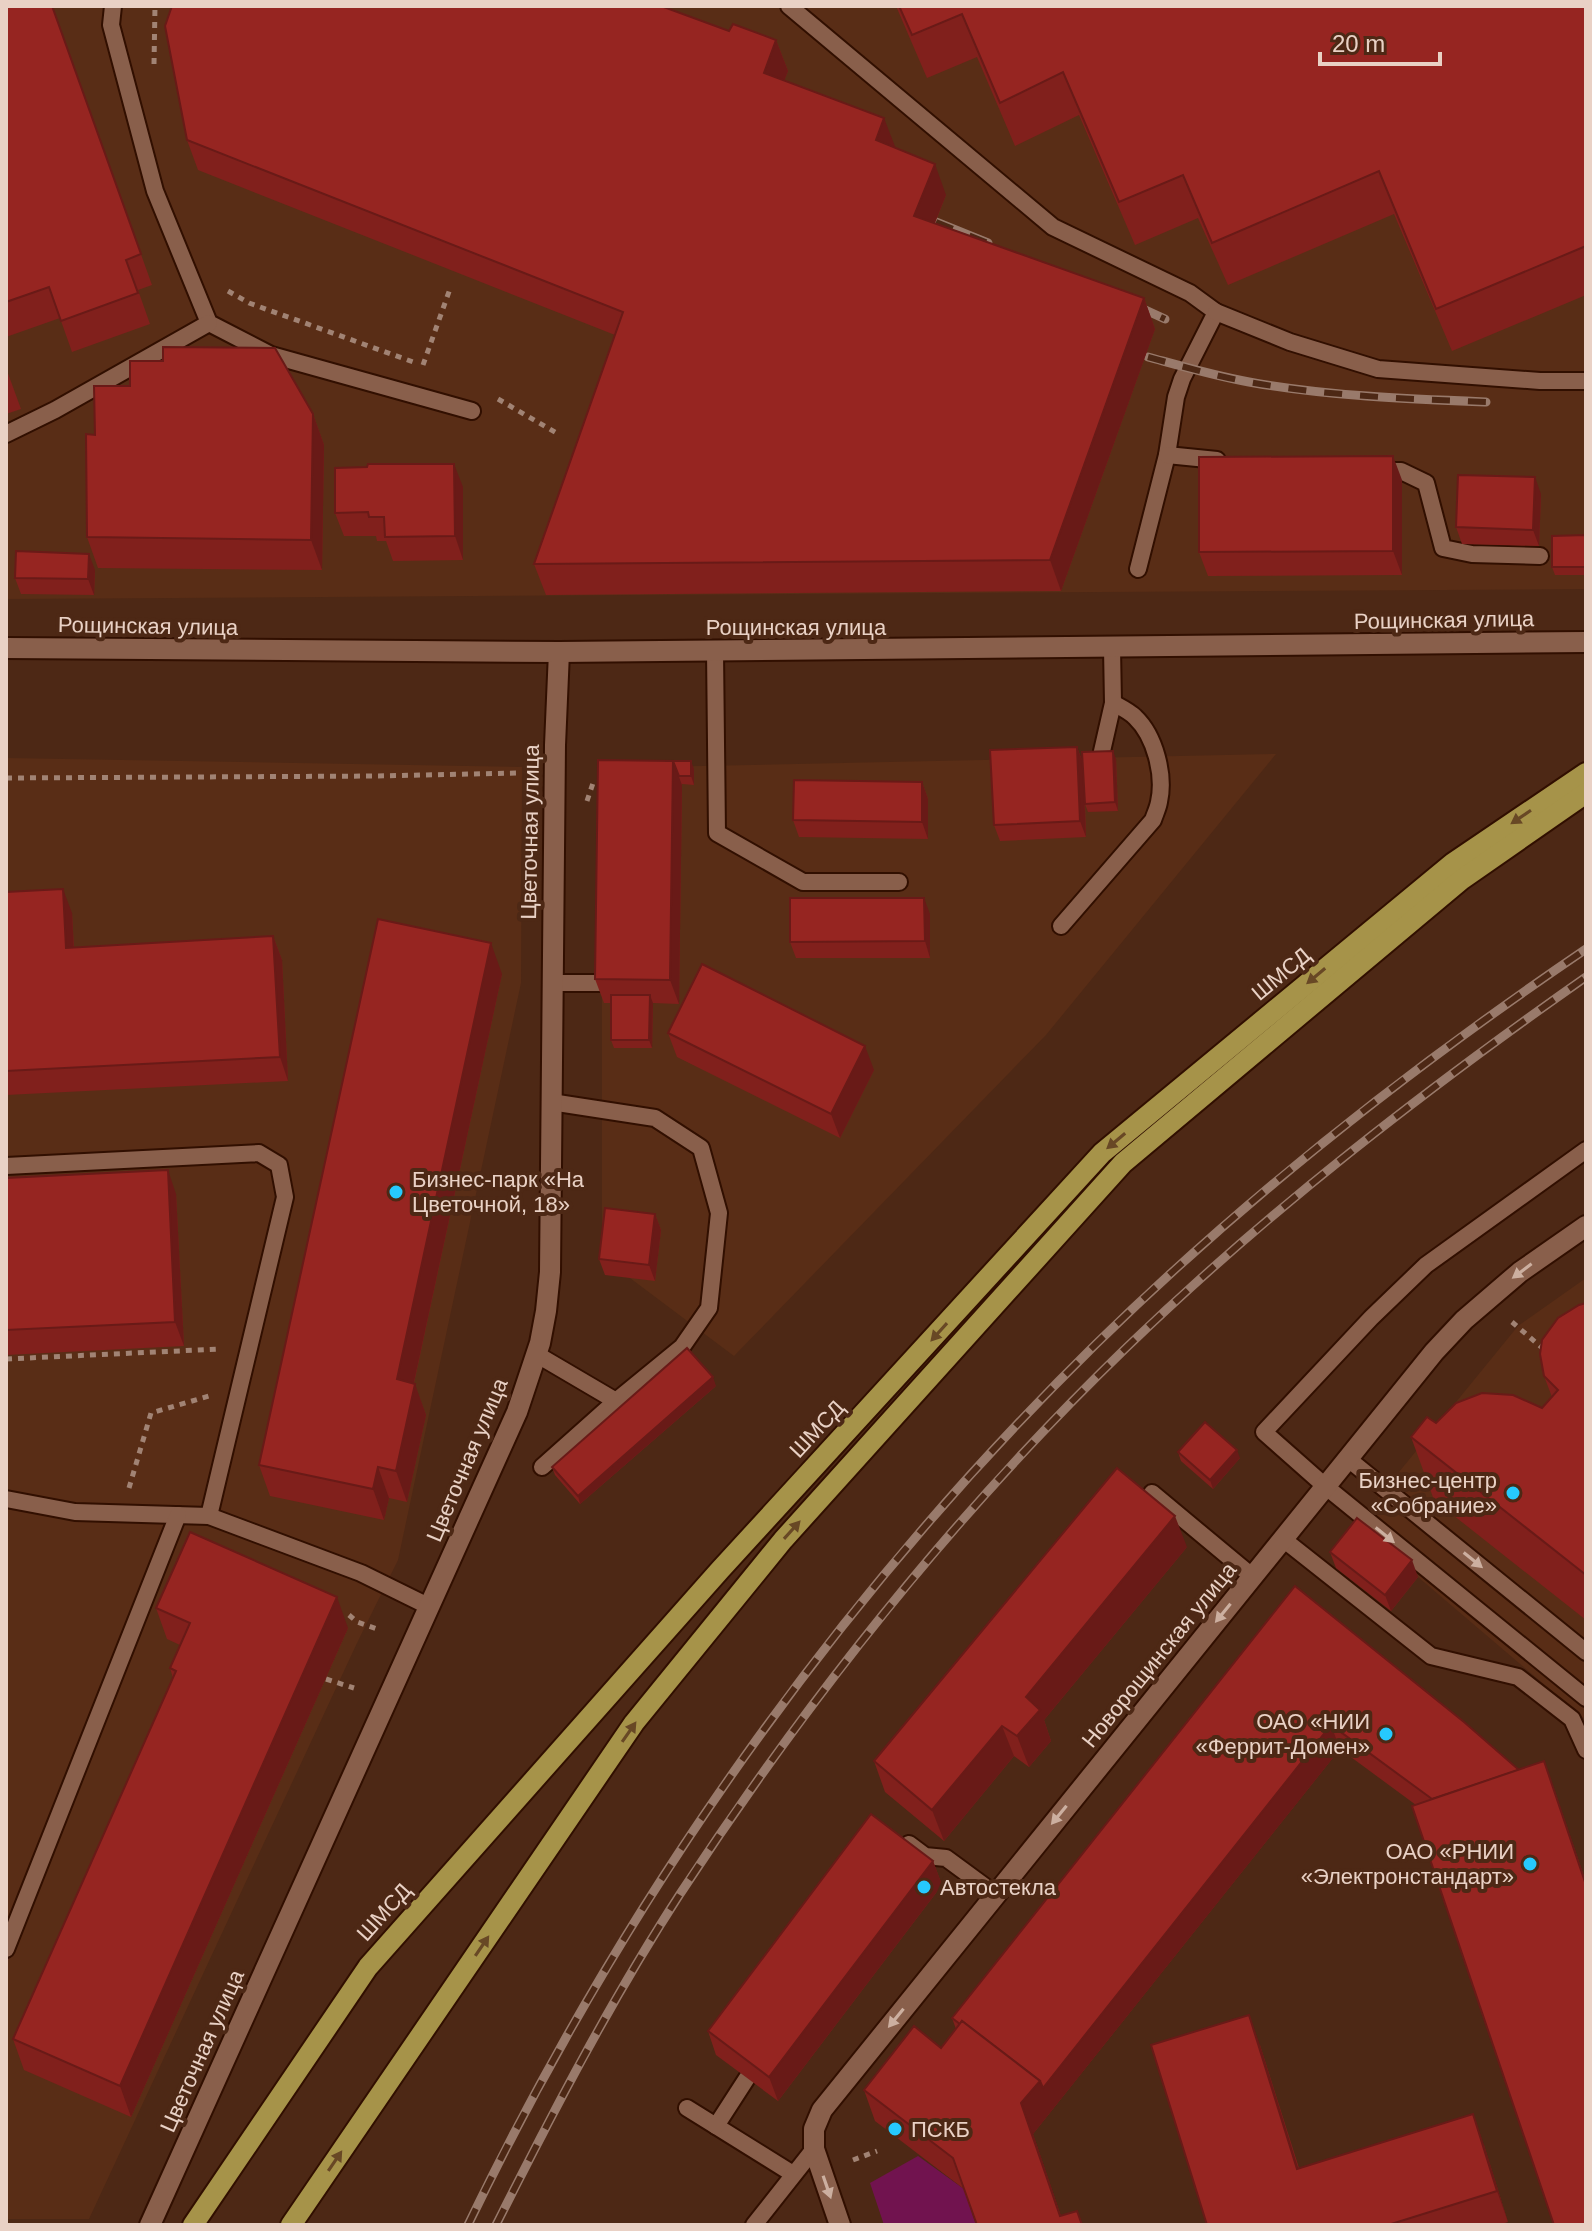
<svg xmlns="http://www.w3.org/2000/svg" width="1592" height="2231" font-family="Helvetica,sans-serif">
<rect width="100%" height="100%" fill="#4d2815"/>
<g fill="#592d16">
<path d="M6,6H1586V589L6,599Z"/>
<path d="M1276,754L1046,1035L734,1356L602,1257V768Z"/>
<path d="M6,758L522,767L521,983L398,1560L357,1643L89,2219H6Z"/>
<path d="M1586,1278V1720L1418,1577L1355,1526L1518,1326Z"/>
</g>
<path fill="#71134f" d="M918,2156L964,2189L976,2225H884L870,2183Z"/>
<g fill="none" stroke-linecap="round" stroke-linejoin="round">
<defs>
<g id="service">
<path d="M113,6L111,25L155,191L209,323L271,355L472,411"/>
<path d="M789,6L1053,227L1190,293L1216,312L1182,379L1176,397L1167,455L1138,569"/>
<path d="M1216,312L1290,342L1378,369L1540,381H1586"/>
<path d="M6,434L55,410L209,323"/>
<path d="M1167,455L1217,460"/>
<path d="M1380,471H1401L1426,483L1443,548L1472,554L1540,556"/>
<path d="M715,651L717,833L803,882H899"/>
<path d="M1100,760L1113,703"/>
<path d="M1061,926L1153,820C1155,814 1158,808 1159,802C1165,775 1155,736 1135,717C1129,711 1120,707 1113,703L1112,648"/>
<path d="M553,983H604"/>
<path d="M1586,1150L1426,1265L1371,1318L1264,1432L1325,1486L1586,1698"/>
<path d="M6,1166L259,1153L279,1165L285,1197L209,1516"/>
<path d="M536,1354L616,1401"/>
<path d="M1347,1458L1586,1652"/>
<path d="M542,1467L616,1401L682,1347L709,1308L719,1213L701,1148L655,1118L551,1102"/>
<path d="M1152,1493L1253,1577"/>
<path d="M6,1499L75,1512L209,1516L361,1573L428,1606"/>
<path d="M1283,1539L1431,1656L1518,1677L1572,1719L1586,1750"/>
<path d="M909,1844L925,1856L946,1858L995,1894"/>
<path d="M6,1949L178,1515"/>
<path d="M687,2108L793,2174"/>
<path d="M716,2126L747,2078"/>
<path d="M754,2225L814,2149"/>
</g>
<g id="minor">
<path d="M150,2225L517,1412L540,1343L546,1311L550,1272L555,745L559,652"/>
<path d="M840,2225L814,2149V2129L822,2110L1434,1352L1464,1320L1520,1272L1586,1226"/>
</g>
<path id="tertiary" d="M6,648L559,652L1586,642"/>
<g id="primary">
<path d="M193,2225L368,1967L720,1570L1102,1153L1453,863L1586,773"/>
<path d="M291,2225L634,1723L783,1540L1123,1163L1461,880L1586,793"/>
</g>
</defs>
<use href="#service" stroke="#310f00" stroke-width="20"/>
<use href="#minor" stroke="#310f00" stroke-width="24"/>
<use href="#tertiary" stroke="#310f00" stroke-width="24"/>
<use href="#primary" stroke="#310f00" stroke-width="24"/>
<g stroke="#a18374" stroke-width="5" stroke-dasharray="6 6" stroke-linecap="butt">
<path d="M154,64L155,6"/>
<path d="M228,291L249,303L416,363"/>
<path d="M423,365L451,286"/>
<path d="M498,399L560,435"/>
<path d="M6,778L378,776L521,773"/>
<path d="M587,801L593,783"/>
<path d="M1512,1322L1547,1352"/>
<path d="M6,1359L220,1349"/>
<path d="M129,1488L151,1413L209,1396"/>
<path d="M349,1615L357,1622L380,1630"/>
<path d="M326,1679L354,1688"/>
<path d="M853,2160L877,2151"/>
</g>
<use href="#service" stroke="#895f4b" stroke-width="16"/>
<use href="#minor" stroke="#895f4b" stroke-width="20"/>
<use href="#tertiary" stroke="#895f4b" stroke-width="20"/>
<use href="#primary" stroke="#a69349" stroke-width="20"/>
<defs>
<g id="rail">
<path d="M936,222L988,243"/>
<path d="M1128,302L1165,319"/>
<path d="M1148,357C1181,366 1215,376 1249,382C1327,396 1407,399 1486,402"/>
<path d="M468,2225C625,1899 838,1597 1096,1344C1246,1197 1412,1067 1586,949"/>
<path d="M496,2225C553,2112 611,2000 680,1894C809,1697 958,1510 1127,1347C1269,1210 1425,1090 1586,977"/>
</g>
</defs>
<use href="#rail" stroke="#997a6b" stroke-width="9"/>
<use href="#rail" stroke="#4d2815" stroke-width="6" stroke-dasharray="18" stroke-linecap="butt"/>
</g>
<g fill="#81201c">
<path d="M6,6H52L152,285L138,290L150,324L72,352L60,318L6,337Z"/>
<path d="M172,6H667L666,8L729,31L776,40L788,71L784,81L895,148L946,195L935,223L1144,298L1155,329L1061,591L546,595L534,564L615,335L198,170L187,140Z"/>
<path d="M896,6H1586V295L1452,351L1394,214L1228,285L1198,218L1135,245L1079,115L1015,146L977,57L927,78Z"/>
<path d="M6,368L21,409L6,414Z"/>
<path d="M313,414L324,445L322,570L98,568L87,537Z"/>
<path d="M1402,480V575L1208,576L1199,552Z"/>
<path d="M463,487V560L393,561L386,541H377L376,536H344L335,513Z"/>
<path d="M1541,494L1539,546L1462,544L1456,527Z"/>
<path d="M1586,535V575H1555L1552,567Z"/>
<path d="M95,570L94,595L21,594L15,578Z"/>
<path d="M1077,747L1083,763L1116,759L1118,811L1088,812L1085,804L1086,837L1000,841L994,825Z"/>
<path d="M598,760L694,769V785L682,784L679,1004L653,1003L652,1048H614L611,1040V1003H604L595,979Z"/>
<path d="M922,782L928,799V839L799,837L793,820Z"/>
<path d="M6,892L72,913L74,948L273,936L282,960L288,1081L6,1095Z"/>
<path d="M930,914V958H796L790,942Z"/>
<path d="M502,974L414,1383L426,1415L407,1502L389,1498L384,1520L270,1496L259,1465Z"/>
<path d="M668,1033L874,1070L840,1138L677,1057Z"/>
<path d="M6,1178L176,1194L184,1346L6,1355Z"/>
<path d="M655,1214L661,1230L655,1281L605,1275L599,1259Z"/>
<path d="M1586,1303V1620L1434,1500L1411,1437L1542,1408L1552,1397L1544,1376Z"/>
<path d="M716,1386L580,1504L555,1475L552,1467Z"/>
<path d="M1178,1452L1240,1458L1213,1489L1181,1461Z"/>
<path d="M1187,1547L1044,1720L1051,1741L1029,1767L1014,1756L944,1841L885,1792L874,1761Z"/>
<path d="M1330,1552L1418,1577L1391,1611L1336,1568Z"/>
<path d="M1295,1586L1519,1770L1555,1792L1586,1882V2225L1416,1805L1340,1749L1033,2134L1061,2216L1082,2225L964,2189L875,2121L864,2090L941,2048L956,2029L952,2018Z"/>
<path d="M156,1608L348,1628L131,2117L24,2070L13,2039L173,1678L170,1668L180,1645L167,1639Z"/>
<path d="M933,1861L942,1885L778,2101L716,2055L708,2031Z"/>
<path d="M1260,2045L1299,2168L1484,2145L1508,2222L1498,2225H1207Z"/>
</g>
<g fill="#691a17">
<path d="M776,40L788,71L775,104L764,73Z"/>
<path d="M884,118L896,149L876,140Z"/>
<path d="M935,164L946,195L925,247L914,216Z"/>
<path d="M1144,298L1155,329L1061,591L1050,560Z"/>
<path d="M313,414L324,445L322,570L311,540Z"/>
<path d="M1393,456L1402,480V575L1393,551Z"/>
<path d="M454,464L463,487V560L455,536Z"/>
<path d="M1535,477L1541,494L1539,546L1533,530Z"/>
<path d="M89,554L95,570L94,595L88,579Z"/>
<path d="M1077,747L1083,763L1086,837L1080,821Z"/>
<path d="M1113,751L1116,759L1118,811L1115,802Z"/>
<path d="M673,761L682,785L679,1004L670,980Z"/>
<path d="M691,761L694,769V785L691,776Z"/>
<path d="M922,782L928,799V839L922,822Z"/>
<path d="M63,889L72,913L75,972L66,948Z"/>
<path d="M924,898L930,914V958L925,941Z"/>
<path d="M273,936L282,960L288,1081L280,1057Z"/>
<path d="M491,943L502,974L408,1410L397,1379Z"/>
<path d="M650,995L653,1003L652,1048L649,1040Z"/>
<path d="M865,1046L874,1070L840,1138L831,1114Z"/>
<path d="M168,1170L176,1194L184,1346L175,1322Z"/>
<path d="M655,1214L661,1230L655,1281L649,1265Z"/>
<path d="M713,1377L716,1386L580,1504L578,1496Z"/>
<path d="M415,1384L426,1415L407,1502L396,1471Z"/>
<path d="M1237,1450L1240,1458L1213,1489L1210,1480Z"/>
<path d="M378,1467L389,1498L384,1520L373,1489Z"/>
<path d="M1175,1516L1187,1547L1044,1720L1051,1741L1029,1767L1017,1736L1026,1697Z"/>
<path d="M1412,1560L1418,1577L1391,1611L1385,1595Z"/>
<path d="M337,1597L348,1628L131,2117L120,2086Z"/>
<path d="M1331,1725L1340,1749L1033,2134L1064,2225L1021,2103Z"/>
<path d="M1002,1726L1014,1756L944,1841L932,1810Z"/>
<path d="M933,1861L942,1885L778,2101L769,2077Z"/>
<path d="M1249,2015L1260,2045L1308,2200L1297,2169Z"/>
<path d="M1473,2114L1484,2145L1508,2222L1497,2191Z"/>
</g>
<g fill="#962521" stroke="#691a17" stroke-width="2">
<path d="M6,6H52L141,254L126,260L138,293L61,321L49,287L6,302Z"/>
<path d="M172,6H661L729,31L733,24L776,40L764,73L884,118L876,140L935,164L914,216L1144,298L1050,560L534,564L623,312L187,140L165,26Z"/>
<path d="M899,6H1586V246L1436,309L1379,171L1212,243L1183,175L1119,202L1063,72L1000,103L962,14L912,35Z"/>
<path d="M163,347L275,348L313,414L311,540L87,537L86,434L95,435L94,386H130V361H163Z"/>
<path d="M1393,456V551L1199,552V457Z"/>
<path d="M368,464H454L455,536L385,537L384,517H369L368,512L335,513V468L367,467Z"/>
<path d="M1458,475L1535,477L1533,530L1456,527Z"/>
<path d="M1586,535V567H1552V536Z"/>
<path d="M16,551L89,554L88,579L15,578Z"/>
<path d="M1077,747L1080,821L994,825L990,750Z"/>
<path d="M1113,751L1115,802L1085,804L1082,752Z"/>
<path d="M598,760L673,761L670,980L595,979Z"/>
<path d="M665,761H691V776H679L673,761Z"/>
<path d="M794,780L922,782V822L793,820Z"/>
<path d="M63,889L66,948L273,936L280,1057L6,1071V892Z"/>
<path d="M790,898H924L925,941L790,942Z"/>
<path d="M378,919L491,943L397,1379L415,1384L396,1471L378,1467L373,1489L259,1465Z"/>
<path d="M702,964L865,1046L831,1114L668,1033Z"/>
<path d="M611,995H650L649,1040H611Z"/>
<path d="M168,1170L175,1322L6,1330V1178Z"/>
<path d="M605,1208L655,1214L649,1265L599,1259Z"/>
<path d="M1586,1303V1575L1411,1437L1427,1417L1436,1423L1456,1403L1482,1393L1513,1395L1542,1408L1558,1390L1544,1376L1540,1354L1542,1340L1558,1318L1579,1305Z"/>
<path d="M687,1348L713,1377L578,1496L552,1467Z"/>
<path d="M1205,1422L1237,1450L1210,1480L1178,1452Z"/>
<path d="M1117,1468L1175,1516L1026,1697L1040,1710L1017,1736L1002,1726L932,1810L874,1761Z"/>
<path d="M1357,1518L1412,1560L1385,1595L1330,1552Z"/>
<path d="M190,1532L337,1597L120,2086L13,2039L176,1671L170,1668L190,1623L156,1608Z"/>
<path d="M1295,1586L1464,1722L1519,1770L1432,1799L1331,1725L1043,2088L1040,2081L962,2021L960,2024L952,2018Z"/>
<path d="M1544,1761L1586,1885V2225H1554L1412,1806Z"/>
<path d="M871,1814L933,1861L769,2077L708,2031Z"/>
<path d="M1249,2015L1297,2169L1473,2114L1497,2191L1388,2225H1207L1151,2045Z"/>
<path d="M962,2021L1040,2081L1021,2103L1060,2216L1077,2211L1082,2225H977L953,2158L864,2090L914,2026L941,2048Z"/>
</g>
<defs><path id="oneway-solid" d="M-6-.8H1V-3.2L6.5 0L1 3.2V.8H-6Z" transform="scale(2)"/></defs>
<g fill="#684825">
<use href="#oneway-solid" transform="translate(1521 817) rotate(146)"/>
<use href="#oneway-solid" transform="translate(1316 976) rotate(140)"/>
<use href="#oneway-solid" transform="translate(1116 1141) rotate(140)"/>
<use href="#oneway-solid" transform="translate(939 1332) rotate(132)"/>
<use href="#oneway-solid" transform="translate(792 1530) rotate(-48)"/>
<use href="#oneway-solid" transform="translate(629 1732) rotate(-55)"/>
<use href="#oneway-solid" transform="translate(482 1946) rotate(-56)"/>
<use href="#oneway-solid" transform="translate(335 2161) rotate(-56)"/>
</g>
<g fill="#ccafa0">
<use href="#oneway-solid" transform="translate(1522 1271) rotate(143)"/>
<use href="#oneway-solid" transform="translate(1385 1535) rotate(39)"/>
<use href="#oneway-solid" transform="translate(1473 1560) rotate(39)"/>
<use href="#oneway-solid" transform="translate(1223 1613) rotate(129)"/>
<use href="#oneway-solid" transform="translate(1059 1815) rotate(129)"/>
<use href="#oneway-solid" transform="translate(896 2018) rotate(129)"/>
<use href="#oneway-solid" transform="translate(827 2187) rotate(71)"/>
</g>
<g fill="#26c9fe" stroke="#4d2815" stroke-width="3">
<circle cx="396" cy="1192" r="8"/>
<circle cx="1513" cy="1493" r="8"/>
<circle cx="1386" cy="1734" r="8"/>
<circle cx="1530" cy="1864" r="8"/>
<circle cx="924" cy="1887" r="8"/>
<circle cx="895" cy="2129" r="8"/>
</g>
<g text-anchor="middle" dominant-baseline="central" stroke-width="8" stroke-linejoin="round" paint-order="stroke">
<g font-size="22" fill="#e9d1c5" stroke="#4d2815">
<text transform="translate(1444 620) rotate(-1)">Рощинская улица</text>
<text transform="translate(148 626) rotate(1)">Рощинская улица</text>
<text x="796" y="627">Рощинская улица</text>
<text transform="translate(530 832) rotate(-89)">Цветочная улица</text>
<text transform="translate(1281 974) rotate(-40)">ШМСД</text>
<text transform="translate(817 1429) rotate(-47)">ШМСД</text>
<text transform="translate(467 1460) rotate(-67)">Цветочная улица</text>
<text transform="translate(1159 1655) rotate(-51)">Новорощинская улица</text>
<text transform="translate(384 1912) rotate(-48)">ШМСД</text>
<text transform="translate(202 2051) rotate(-66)">Цветочная улица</text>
</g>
<g font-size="22" fill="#e9d1c5" stroke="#4d2815" text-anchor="start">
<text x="412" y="1179">Бизнес-парк «На<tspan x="412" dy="25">Цветочной, 18»</tspan></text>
<text x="1497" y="1480" text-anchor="end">Бизнес-центр<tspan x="1497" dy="25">«Собрание»</tspan></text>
<text x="1370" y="1721" text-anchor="end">ОАО «НИИ<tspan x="1370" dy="25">«Феррит-Домен»</tspan></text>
<text x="1514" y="1851" text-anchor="end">ОАО «РНИИ<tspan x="1514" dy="25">«Электронстандарт»</tspan></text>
<text x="940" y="1887">Автостекла</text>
<text x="911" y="2129">ПСКБ</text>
</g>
</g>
<rect width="1592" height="2231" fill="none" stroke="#e9d1c5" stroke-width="16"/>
<path d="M1320 52v12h120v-12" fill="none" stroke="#e9d1c5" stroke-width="4"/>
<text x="1332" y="52" font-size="24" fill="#e9d1c5" stroke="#4d2815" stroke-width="6" paint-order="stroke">20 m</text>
</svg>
